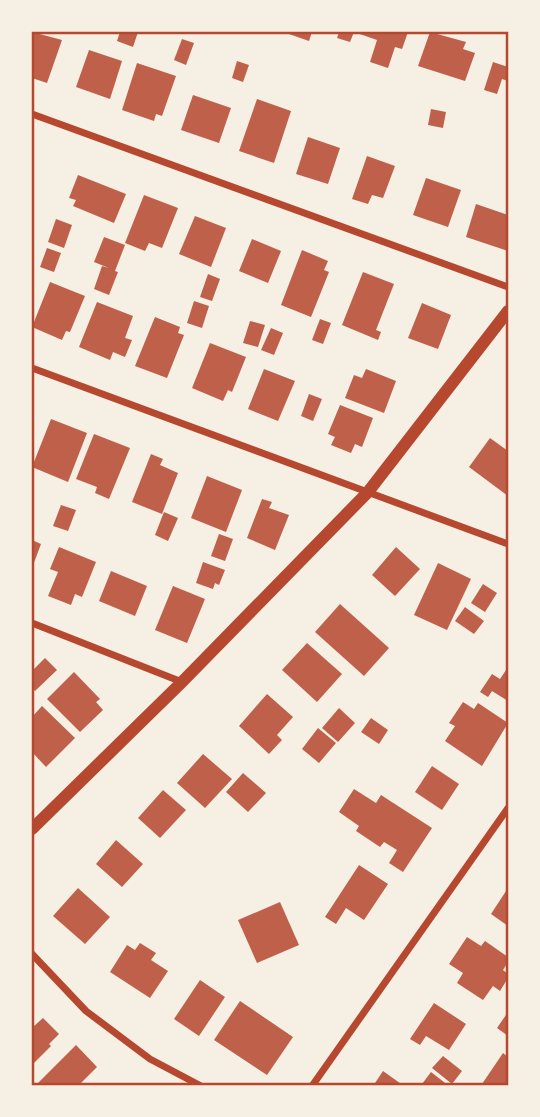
<svg xmlns="http://www.w3.org/2000/svg" width="540" height="1117" font-family="'Sofia Sans Condensed',sans-serif">
<rect width="100%" height="100%" fill="#f6efe4"/>
<g fill="#bf614a">
<path d="M32,32L62,40L47,83L32,78Z"/>
<path d="M120,32H138L133,47L117,41Z"/>
<path d="M283,32H312L309,41Z"/>
<path d="M339,32H408L402,49L395,47L388,68L370,62L377,40L354,32L350,42L337,38Z"/>
<path d="M430,32L466,42L463,49L475,53L465,81L418,66Z"/>
<path d="M182,39L194,43L186,65L174,60Z"/>
<path d="M89,50L122,61L110,99L76,87Z"/>
<path d="M237,61L249,65L243,82L232,78Z"/>
<path d="M493,62L508,67V81L502,79L497,94L484,90Z"/>
<path d="M137,63L176,76L162,116L156,114L154,121L122,110Z"/>
<path d="M193,95L231,108L219,143L181,130Z"/>
<path d="M257,99L291,111L274,163L239,151Z"/>
<path d="M431,109L446,112L443,128L428,125Z"/>
<path d="M308,137L340,148L328,184L296,174Z"/>
<path d="M367,156L395,166L383,198L372,195L368,204L352,199Z"/>
<path d="M78,175L126,194L114,223L73,206L76,200L69,198Z"/>
<path d="M426,178L461,190L448,227L413,215Z"/>
<path d="M144,195L178,208L162,248L149,243L145,251L125,243Z"/>
<path d="M476,204L508,215V251L466,237Z"/>
<path d="M195,216L226,228L211,267L179,254Z"/>
<path d="M56,219L72,225L64,248L48,242Z"/>
<path d="M104,237L125,245L115,271L118,272L109,295L94,289L102,266L109,268L94,262Z"/>
<path d="M252,239L281,251L268,283L239,271Z"/>
<path d="M47,248L61,253L54,272L40,267Z"/>
<path d="M302,250L328,261L324,270L329,272L311,317L281,305Z"/>
<path d="M363,272L394,284L376,330L381,332L378,340L342,325Z"/>
<path d="M208,274L220,279L212,301L200,297Z"/>
<path d="M50,282L85,296L70,332L66,331L62,340L32,327Z"/>
<path d="M194,301L209,306L202,328L187,323Z"/>
<path d="M97,302L133,316L125,338L132,340L125,357L113,352L110,360L79,347Z"/>
<path d="M422,303L451,315L438,349L408,338Z"/>
<path d="M155,317L180,327L178,333L184,335L167,378L135,366Z"/>
<path d="M320,319L331,323L323,344L312,340Z"/>
<path d="M250,321L265,325L258,347L243,343Z"/>
<path d="M271,328L283,333L274,355L261,350Z"/>
<path d="M210,343L246,357L232,392L228,390L223,401L192,388Z"/>
<path d="M264,369L295,381L278,421L248,409Z"/>
<path d="M366,369L396,381L384,413L345,398L354,375L362,378Z"/>
<path d="M309,394L322,399L313,421L301,416Z"/>
<path d="M340,405L373,418L362,447L355,444L351,453L331,445L335,437L328,434Z"/>
<path d="M51,419L87,433L68,482L32,467Z"/>
<path d="M94,434L130,448L109,499L95,493L97,487L76,479Z"/>
<path d="M490,438L508,451V496L469,467Z"/>
<path d="M151,454L163,459L160,465L178,473L162,514L132,502Z"/>
<path d="M207,476L242,490L226,532L191,518Z"/>
<path d="M262,499L272,502L269,508L289,515L275,550L247,538Z"/>
<path d="M61,505L76,510L68,531L53,526Z"/>
<path d="M164,512L178,518L168,541L155,535Z"/>
<path d="M219,534L233,539L225,561L211,556Z"/>
<path d="M32,540L41,544L32,568Z"/>
<path d="M59,547L96,562L82,597L75,594L71,605L48,596L58,572L50,569Z"/>
<path d="M396,547L420,569L395,596L372,575Z"/>
<path d="M203,562L225,570L219,585L215,583L213,589L196,583Z"/>
<path d="M438,563L471,579L447,630L414,615Z"/>
<path d="M111,571L147,586L135,616L99,601Z"/>
<path d="M483,584L497,593L485,612L471,603Z"/>
<path d="M173,586L205,599L187,643L155,630Z"/>
<path d="M340,604L389,648L364,676L315,632Z"/>
<path d="M465,607L484,621L474,634L455,621Z"/>
<path d="M307,643L342,674L317,702L282,670Z"/>
<path d="M45,658L57,670L35,691L32,687V671Z"/>
<path d="M508,667V701L492,691L488,697L480,692L492,674L500,679Z"/>
<path d="M74,672L100,699L96,702L103,710L80,732L47,699Z"/>
<path d="M267,694L293,717L277,735L282,740L269,754L239,726Z"/>
<path d="M463,702L474,709L478,703L508,723L482,766L445,741L455,726L449,723Z"/>
<path d="M42,706L75,738L46,767L32,752V717Z"/>
<path d="M339,708L355,723L338,742L322,728Z"/>
<path d="M371,718L388,730L379,744L361,732Z"/>
<path d="M318,728L336,743L319,763L302,749Z"/>
<path d="M203,754L232,779L205,808L177,783Z"/>
<path d="M432,766L459,784L442,810L415,792Z"/>
<path d="M243,773L266,793L248,812L226,792Z"/>
<path d="M354,789L376,803L381,795L432,828L403,872L389,863L397,850L384,842L380,847L356,831L359,826L339,812Z"/>
<path d="M163,790L186,810L160,838L138,818Z"/>
<path d="M116,840L143,864L122,887L96,864Z"/>
<path d="M359,865L388,884L364,920L346,908L336,924L325,917Z"/>
<path d="M78,888L110,917L85,944L53,916Z"/>
<path d="M508,888V926L491,914Z"/>
<path d="M280,902L299,945L257,963L238,920Z"/>
<path d="M467,937L481,946L485,941L508,957V962L503,970L508,974V978L500,991L493,986L483,1000L457,983L463,973L449,964Z"/>
<path d="M140,943L156,953L151,960L168,971L150,998L110,972L127,945L135,950Z"/>
<path d="M200,980L225,997L199,1036L174,1019Z"/>
<path d="M240,1001L293,1037L267,1075L214,1040Z"/>
<path d="M434,1003L466,1024L449,1050L426,1036L420,1045L410,1039Z"/>
<path d="M508,1012V1036L497,1028Z"/>
<path d="M43,1018L59,1034L49,1044L51,1046L32,1065V1026L33,1027Z"/>
<path d="M76,1045L97,1067L78,1086H35Z"/>
<path d="M503,1053L508,1057V1086H484L482,1084Z"/>
<path d="M443,1056L462,1071L452,1084L432,1068Z"/>
<path d="M383,1071L404,1086H373Z"/>
<path d="M431,1072L449,1086H423L422,1084Z"/>
</g>
<g fill="none" stroke-linecap="round" stroke-linejoin="round">
<g stroke="#b5482f" stroke-width="7">
<path d="M32,114L508,287"/>
<path d="M32,368L508,544"/>
<path d="M32,623L182,682"/>
<path d="M32,954L86,1011L150,1059L201,1086"/>
<path d="M312,1086L508,808"/>
</g>
<path stroke="#b5482f" stroke-width="12" d="M32,829L182,682L368,492L508,311"/>
</g>
<rect width="540" height="1117" fill="none" stroke="#f6efe4" stroke-width="66"/>
<rect x="33" y="33" width="474" height="1051" fill="none" stroke="#b5482f" stroke-width="2.5"/>
</svg>
